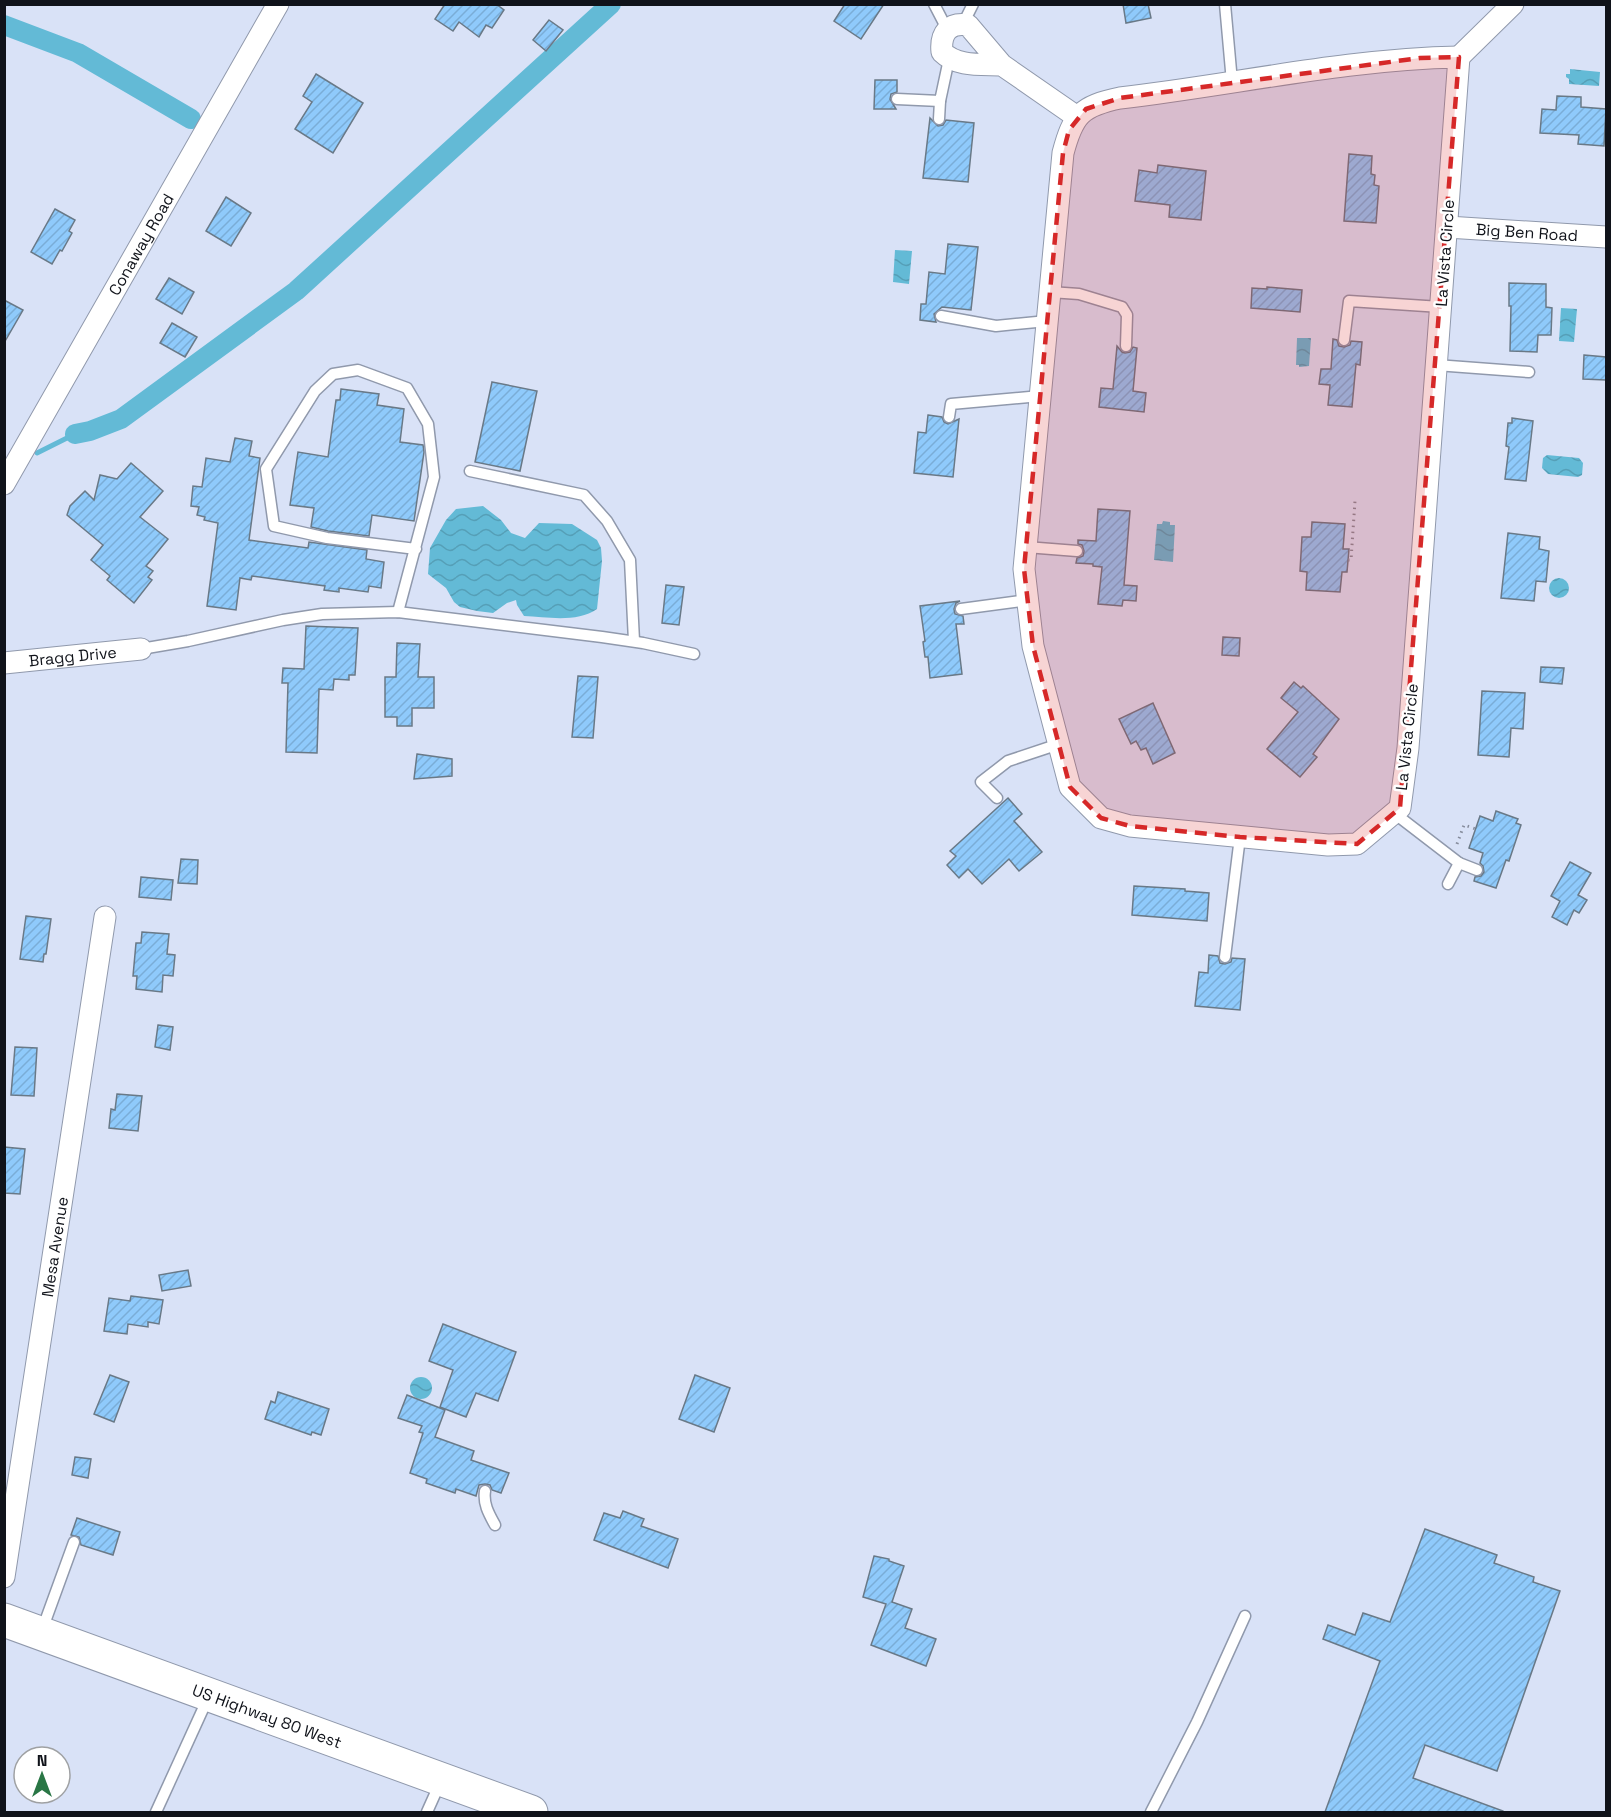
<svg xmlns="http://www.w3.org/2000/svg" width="1611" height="1817" font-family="'Space Grotesk',sans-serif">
<defs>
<pattern id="water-waves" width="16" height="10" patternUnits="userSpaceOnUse" patternTransform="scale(1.5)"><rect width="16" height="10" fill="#63bad6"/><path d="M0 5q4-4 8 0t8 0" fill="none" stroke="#559fb7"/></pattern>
<pattern id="building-hatch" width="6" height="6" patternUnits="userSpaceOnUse" patternTransform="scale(1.5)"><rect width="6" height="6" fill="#8fcafb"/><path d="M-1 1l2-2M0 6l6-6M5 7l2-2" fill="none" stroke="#7aadd7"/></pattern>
</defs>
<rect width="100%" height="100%" fill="#d9e2f7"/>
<g fill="url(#water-waves)">
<path d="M1570,69L1600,72L1599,86L1569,84V79L1566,77V74H1570Z"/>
<path d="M895,250L912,251L909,284L893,282Z"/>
<path d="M1561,308L1577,309L1574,342L1559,341Z"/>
<path d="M1297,338H1311L1309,366L1299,367V365H1296Z"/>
<path d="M1547,455L1579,458L1583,463L1582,475L1578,477L1548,474L1542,468L1543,458Z"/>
<path d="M483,506L501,520L511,533L525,538L539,523L572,524L597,540L601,548L602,561L597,609C577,623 547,617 524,616L517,605L516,600L507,603L493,613L477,611L460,607L454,602L446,588L428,574L430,548L446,520L456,509Z"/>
<path d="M1163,521L1170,522V525H1175L1173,562L1154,560L1157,524H1162Z"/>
<circle cx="1559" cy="588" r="10"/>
<circle cx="421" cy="1388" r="11"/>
</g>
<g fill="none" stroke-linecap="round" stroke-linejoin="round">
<path stroke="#63bad6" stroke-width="5" d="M37,453L75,434"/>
<g stroke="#63bad6" stroke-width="20">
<path d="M4,25L78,53L191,119"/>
<path d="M75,434L90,431L121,419L296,291L611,4"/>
</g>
</g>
<g fill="url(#building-hatch)" stroke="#697987" stroke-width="1.5">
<path d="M445,4H496L504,10L492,28L486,25L479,37L459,22L453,31L435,19Z"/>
<path d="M845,4H884L861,39L834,21Z"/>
<path d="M1123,4H1148L1151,18L1126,23Z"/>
<path d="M549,20L563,30L546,51L533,40Z"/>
<path d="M316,74L363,103L333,153L295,129L312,102L303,96Z"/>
<path d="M875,80H897V92L891,94L890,99L896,109H874Z"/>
<path d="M1557,96L1581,97V107L1606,109L1604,146L1578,144L1579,135L1540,133L1542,109L1556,110Z"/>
<path d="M930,118L938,126L943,125L946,120L974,123L968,182L923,178Z"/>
<path d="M1349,154L1372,156L1371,174L1375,175L1374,185L1379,186L1376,223L1344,221Z"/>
<path d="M1158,165L1206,171L1201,220L1169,217L1170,205L1135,201L1139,170L1157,173Z"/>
<path d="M226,197L251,213L231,246L206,231Z"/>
<path d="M55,209L75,220L69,231L72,233L62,251L60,250L52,264L31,252Z"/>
<path d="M948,244L978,247L971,310L942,307L934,314L936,322L920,320L921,304H926L929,272L945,274Z"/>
<path d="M169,278L194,292L182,314L156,299Z"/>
<path d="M1509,283L1546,284V307L1552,308L1551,335H1538L1537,352L1510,351L1511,306H1509Z"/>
<path d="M1267,287L1302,290L1300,312L1251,308L1252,288L1267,289Z"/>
<path d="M4,300L23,310L4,343Z"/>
<path d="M172,323L197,337L185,357L160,343Z"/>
<path d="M1333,339L1337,340L1339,346L1344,347L1350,345L1351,341L1362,342L1360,365L1356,364L1352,407L1328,405L1330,385L1319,384L1321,369H1331Z"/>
<path d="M1117,346L1122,352L1125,353L1130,352L1133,347L1137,348L1133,391L1146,393L1144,412L1099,407L1101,388L1113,389Z"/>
<path d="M1584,355L1606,357V380L1583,379Z"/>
<path d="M492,382L537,391L520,471L475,462Z"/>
<path d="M341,389L379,394L377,405L404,409L400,442L423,445L424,452L414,521L372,515L369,536L328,531L311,527L314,508L290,505L298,452L328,457L336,400H340Z"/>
<path d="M928,415L942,417L944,422L948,424L959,419L953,477L914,473L918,432L926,433Z"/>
<path d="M1512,418L1533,421L1526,481L1505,479L1509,447L1506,446L1508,423H1512Z"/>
<path d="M235,438L252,441L249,456L260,458L249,540L308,548L309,542L367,550L366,559L384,562L381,588L369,586L368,592L339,588V592L324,590L325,586L252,576L251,580L240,578L236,610L207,606L218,523L204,520L205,517L197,515L199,507L191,506L193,486L202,487L206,458L230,462Z"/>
<path d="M131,463L163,491L140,517L168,539L146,566L153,571L148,577L152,580L134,603L107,580L110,576L91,560L103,545L67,515L70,506L85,491L94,500L100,475L117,479Z"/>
<path d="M1098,509L1130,511L1124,585L1137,586L1136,601L1123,600L1122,606L1098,604L1102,567L1093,566V564L1076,563L1077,558L1083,556L1084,551L1082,545L1078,544V540L1096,541Z"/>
<path d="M1312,522L1345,524L1343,549H1349L1347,572H1342L1340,592L1306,590L1307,572L1300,571L1302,537H1311Z"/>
<path d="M1508,533L1540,537L1539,549L1549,551L1546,582L1536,581L1534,601L1501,598Z"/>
<path d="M666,585L684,587L679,625L662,623Z"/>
<path d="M960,601L956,603L954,609L955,614L963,616L964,624H956L962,674L930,678L928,657H925L923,642L925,641L920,606Z"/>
<path d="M306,626L358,628L355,675H349V680L334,679L333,690L319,689L317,753L286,752L288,683H282L283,668L304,669Z"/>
<path d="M1223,637L1240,638L1239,656L1222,655Z"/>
<path d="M397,643L420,644L418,677H434V708H412V726H397V717H385V677H396Z"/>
<path d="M1541,667L1564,668L1562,684L1540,682Z"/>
<path d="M578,676L598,677L593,738L572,737Z"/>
<path d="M1294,682L1301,688L1303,686L1339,719L1313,754L1317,757L1300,777L1267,749L1298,712L1281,698Z"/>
<path d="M1482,691L1525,693L1523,729L1511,728L1509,757L1478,755Z"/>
<path d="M1153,703L1175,753L1153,764L1146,748L1141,750L1136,741L1131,744L1119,719Z"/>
<path d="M417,754L452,759V776L414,779Z"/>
<path d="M1008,798L1022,814L1014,821L1042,852L1019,871L1009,859L982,884L968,869L959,878L947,865L956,856L950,851Z"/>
<path d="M1496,811L1518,819L1516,823L1521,825L1509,861L1506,860L1496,888L1474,881L1475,877L1481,876L1484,872L1483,866L1480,863L1483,853L1469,848L1480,816L1493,821Z"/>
<path d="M181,859L198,860L197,884L178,883Z"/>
<path d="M1570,862L1591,873L1578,895L1587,900L1579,913L1574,910L1567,925L1552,917L1560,901L1551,896Z"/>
<path d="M141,877L173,880L171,900L139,897Z"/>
<path d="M1134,886L1185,889V891L1209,893L1207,921L1132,915Z"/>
<path d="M26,916L51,919L46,954H44L43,962L20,959Z"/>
<path d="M142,932L169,934L167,954L175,955L173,976L163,975L162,992L136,989L137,976H133L136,943H141Z"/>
<path d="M1209,955L1218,956L1220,963L1225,964L1231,962L1232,958L1245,959L1240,1010L1195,1006L1199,972L1208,973Z"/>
<path d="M158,1025L173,1027L170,1050L155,1047Z"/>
<path d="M15,1047L37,1048L34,1096L11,1095Z"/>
<path d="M117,1094L142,1096L138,1131L109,1128L111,1109L115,1110Z"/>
<path d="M4,1147L25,1149L20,1194L4,1193Z"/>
<path d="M188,1270L191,1286L162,1291L159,1275Z"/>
<path d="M131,1296L163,1300L159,1324L148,1322V1327L128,1324L127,1334L104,1331L109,1298L130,1301Z"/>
<path d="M443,1324L516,1352L498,1401L476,1393L466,1417L440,1407L453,1370L429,1361Z"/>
<path d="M110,1375L129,1382L114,1422L94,1414Z"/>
<path d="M695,1375L730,1388L714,1432L679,1419Z"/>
<path d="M278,1392L329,1409L321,1435L312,1432L311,1435L265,1419L271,1401L275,1403Z"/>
<path d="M407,1395L445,1410L435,1437L474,1451L471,1460L509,1473L501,1493L492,1490L490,1485L485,1484L479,1485L476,1496L456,1489L455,1493L426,1483L427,1479L410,1473L423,1433L419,1432L422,1426L398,1418Z"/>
<path d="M75,1457L91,1459L88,1478L72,1475Z"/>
<path d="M623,1511L644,1519L641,1526L678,1539L668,1568L594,1540L604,1513L620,1518Z"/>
<path d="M77,1518L120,1532L113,1555L81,1545L79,1537L71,1535Z"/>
<path d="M1425,1529L1497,1555L1494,1563L1534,1577L1533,1582L1560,1591L1497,1771L1425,1745L1413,1778L1503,1811V1812H1325L1380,1661L1323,1639L1328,1625L1355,1635L1363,1613L1390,1622Z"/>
<path d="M874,1556L889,1559V1561L904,1566L892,1602L912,1609L905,1628L936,1639L926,1666L871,1645L886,1604L863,1597Z"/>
</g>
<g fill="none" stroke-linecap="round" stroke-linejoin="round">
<defs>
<g id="service">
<path d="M934,4L947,29"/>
<path d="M1225,4L1232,82"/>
<path d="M963,24L973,4"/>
<path d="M897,99L940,101L949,59"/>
<path d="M939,119L940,101"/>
<path d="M1050,292L1079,294L1122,307L1127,315L1126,346"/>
<path d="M941,316L996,326L1047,321"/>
<path d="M1344,340L1349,301L1441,307"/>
<path d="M1436,365L1529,372"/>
<path d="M949,417L951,404L1040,396"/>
<path d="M470,471L584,495L607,521L630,560L634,641"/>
<path d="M1026,547L1077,551"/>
<path d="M961,609L1028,600"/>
<path d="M398,612L434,477L428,424L407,388L358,370L333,374L315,391L266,469L274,526L327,538L416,549"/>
<path d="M141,649L188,641L283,620L322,614L398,612L602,637L643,643L694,654"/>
<path d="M997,798L981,782L1008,761L1059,744"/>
<path d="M1394,813L1459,863L1448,884"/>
<path d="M1459,863L1477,870"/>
<path d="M1225,957L1240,837"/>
<path d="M485,1491C483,1504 489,1514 495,1525"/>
<path d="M42,1630L74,1542"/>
<path d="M156,1812L208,1698"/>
<path d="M427,1812L440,1783"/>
<path d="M1151,1812L1197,1722L1245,1616"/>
</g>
<g id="minor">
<path d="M1459,57L1408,748L1400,808L1357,844L1328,845L1130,826L1101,818L1070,787L1033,646L1024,569L1063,153C1073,115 1081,106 1120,98C1233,85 1345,59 1459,57Z"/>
<path d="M1459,57L1513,4"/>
<path d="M1002,65C981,64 957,67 942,52C940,33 949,22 968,25L1002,65L1077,117"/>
<path id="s1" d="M1447,227L1606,237"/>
<path id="s2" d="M4,484L278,4"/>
<path id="s3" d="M4,663L141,649"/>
<path id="s4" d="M4,1577L105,917"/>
</g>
<g id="primary">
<path id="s5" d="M4,1620L531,1812"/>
</g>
</defs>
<use href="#service" stroke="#9099ac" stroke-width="13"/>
<use href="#minor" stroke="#9099ac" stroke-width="23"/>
<use href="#primary" stroke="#9099ac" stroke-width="35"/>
<g stroke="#868c9c" stroke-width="3" stroke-dasharray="1.5 4.5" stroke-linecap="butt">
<path d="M1348,560H1351L1355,501"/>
<path d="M1457,844L1464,825L1476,829"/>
</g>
<use href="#service" stroke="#fff" stroke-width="10"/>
<use href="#minor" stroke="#fff" stroke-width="21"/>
<use href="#primary" stroke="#fff" stroke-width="33"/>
</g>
<path fill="#d62828" fill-opacity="0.2" stroke="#d62828" stroke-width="4.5" stroke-dasharray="12 8" stroke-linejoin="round" d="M1459,57L1400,808L1357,844L1240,837L1130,826L1101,818L1070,787L1033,646L1024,569L1063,153L1069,130L1086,109L1120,98L1420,58Z"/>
<g text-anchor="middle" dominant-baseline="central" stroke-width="5" stroke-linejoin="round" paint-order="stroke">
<g font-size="16" fill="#10131a" stroke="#fff">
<text stroke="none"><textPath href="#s1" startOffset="80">Big Ben Road</textPath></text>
<text stroke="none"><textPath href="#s2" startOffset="276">Conaway Road</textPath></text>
<text transform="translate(1445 253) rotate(-86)">La Vista Circle</text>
<text stroke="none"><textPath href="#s3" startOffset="69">Bragg Drive</textPath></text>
<text transform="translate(1407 737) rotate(-84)">La Vista Circle</text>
<text stroke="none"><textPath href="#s4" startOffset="334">Mesa Avenue</textPath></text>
<text stroke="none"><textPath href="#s5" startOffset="280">US Highway 80 West</textPath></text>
</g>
</g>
<rect width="1611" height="1817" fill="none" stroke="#10131a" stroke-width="12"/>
<g transform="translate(42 1775)"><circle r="28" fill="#ffffff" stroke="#9fa1a3" stroke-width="1.5"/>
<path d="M0-4.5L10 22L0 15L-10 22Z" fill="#297645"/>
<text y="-9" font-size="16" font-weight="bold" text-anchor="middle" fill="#10131a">N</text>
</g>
</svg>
